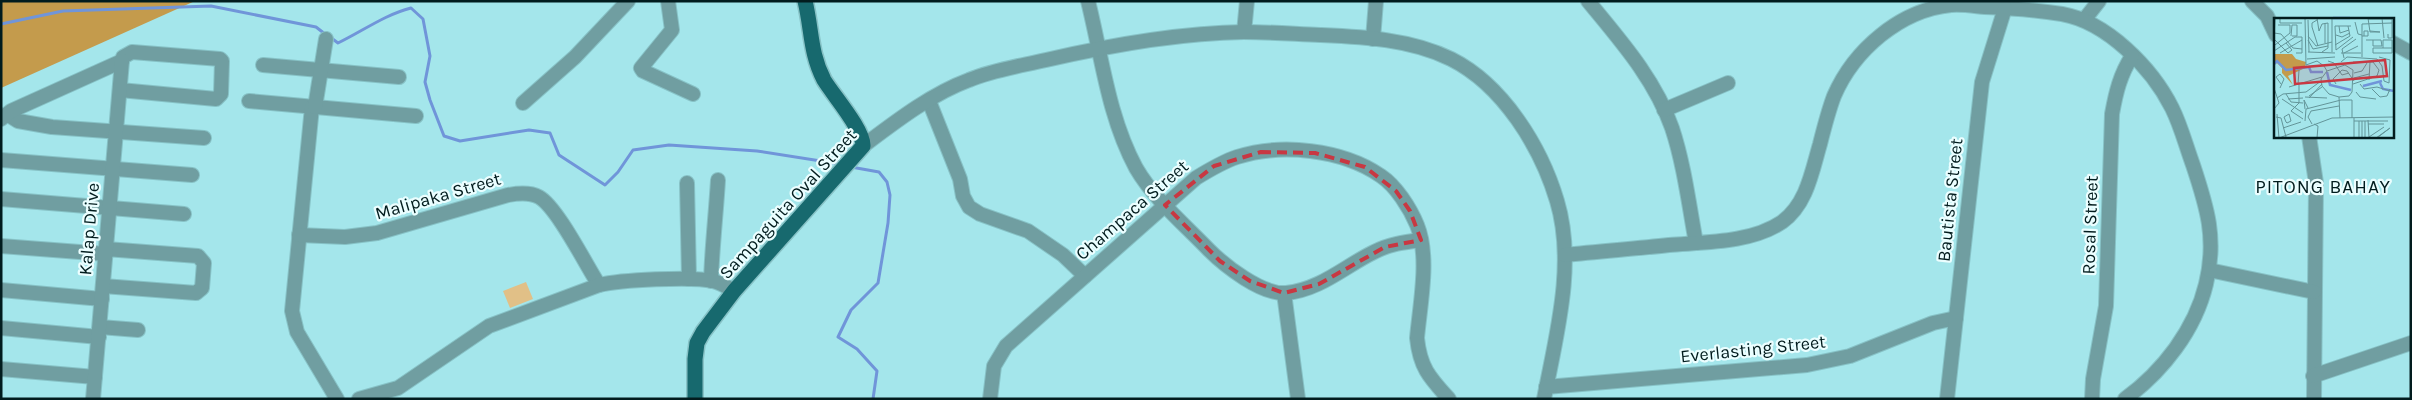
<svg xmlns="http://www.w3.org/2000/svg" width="2412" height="400" font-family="Karla,sans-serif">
<rect width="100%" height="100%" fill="#a4e6eb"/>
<path fill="#e1c087" d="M526,282L533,299L510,308L503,291Z"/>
<path fill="#c49b4c" d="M1,1H195L1,88Z"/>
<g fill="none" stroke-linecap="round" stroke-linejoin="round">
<g stroke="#7095d9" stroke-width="3">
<path d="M1,24L63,11L211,6L316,27L325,34"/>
<path d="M330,37L338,43C363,31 384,15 411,8L423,19L430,56L425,82L430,100L444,136L460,141L529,130L550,133L559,155L605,185L618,172L633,150L669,145L757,151L840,164"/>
<path d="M851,167L879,172L887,182L890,195L888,223L878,283L851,310L838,337L857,349L877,371L873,399"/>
</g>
<defs>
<g id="minor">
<path d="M668,1L672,30L641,68L643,71L693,94"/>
<path d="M1088,1C1102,57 1108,116 1136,168C1154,199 1184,224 1209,250C1225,266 1262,295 1286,293C1320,290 1345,266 1374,252C1389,244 1405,242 1421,240"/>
<path d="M1588,1C1620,40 1655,79 1672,128C1684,164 1689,205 1696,243"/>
<path d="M2252,1L2267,16L2276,35"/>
<path d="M2084,20L2099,1"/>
<path d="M1244,32L1247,1"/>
<path d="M1373,39L1376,1"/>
<path d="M2393,43L2411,53"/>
<path d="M263,65L399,77"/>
<path d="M249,101L416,116"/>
<path d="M929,101L960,179L963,196L969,207L980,214L1028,231L1063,255L1085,276"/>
<path d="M523,103L575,57L628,1"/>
<path d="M312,107L292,311L297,332L337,399"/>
<path d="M315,107L326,39"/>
<path d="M1664,110L1728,83"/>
<path d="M7,114L18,121L52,127L204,138"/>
<path d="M1,119L11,111L122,61L123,57L132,52L220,59L222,61L221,94L216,99L120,90"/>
<path d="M2309,136L2316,183L2314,399"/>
<path d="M863,146C895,122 931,94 969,80C993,70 1020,66 1046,60C1111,45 1178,33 1244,32C1269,32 1295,34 1320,35C1364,37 1411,39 1451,59C1503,85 1541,147 1557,201C1576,264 1556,336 1544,399"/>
<path d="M1,160L192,175"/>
<path d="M687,183L689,279"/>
<path d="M1,199L184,214"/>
<path d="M299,235L345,237L377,233L508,195C519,193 530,192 539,197C557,207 586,265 599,285"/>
<path d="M1,246L106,254"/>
<path d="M1565,255C1599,251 1634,249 1669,245C1705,242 1751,243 1782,222C1807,204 1812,171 1820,144C1824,128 1828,112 1834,96C1854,50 1900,10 1951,5C1962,4 1974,6 1985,7C2010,8 2036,10 2062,14C2107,22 2152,68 2172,108C2181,126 2186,146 2193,165C2207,207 2217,239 2206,284C2195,330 2163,371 2125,399"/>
<path d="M2209,270L2314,292"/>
<path d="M711,281C712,247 716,214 718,180"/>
<path d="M103,286L196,293L202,288L204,263L198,256L106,249"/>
<path d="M1,290L102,299"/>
<path d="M1284,293L1298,399"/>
<path d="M100,327L138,330"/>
<path d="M1,328L99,337"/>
<path d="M1,369L95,377"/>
<path d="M2313,376L2411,343"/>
<path d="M1546,387L1807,365L1850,356L1933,323L1956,318"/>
<path d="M93,399L122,61"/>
<path d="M359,399L398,388L489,326L599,285C620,280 692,276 713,281C721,283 727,287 734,291"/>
<path d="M990,399L994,366L1006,346L1196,178C1209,170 1222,162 1237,157C1281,143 1342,149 1381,176C1396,186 1410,208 1417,225C1430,257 1420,304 1417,338C1420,368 1430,378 1449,399"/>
<path d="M1947,399L1982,82L2005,8"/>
<path d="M2092,399L2093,379L2106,306L2112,114C2116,92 2120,75 2132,56"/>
</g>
<path id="major" d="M695,399V359L697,343L703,332L734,291L863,146C864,130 833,95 824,80C810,53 812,30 805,1"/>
</defs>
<use href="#minor" stroke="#87c2c6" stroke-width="16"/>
<use href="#major" stroke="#87c2c6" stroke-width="18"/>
<use href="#minor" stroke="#709ea1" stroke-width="14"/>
<use href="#major" stroke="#17696e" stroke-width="15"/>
</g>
<path fill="none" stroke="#c83842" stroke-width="4" stroke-dasharray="10 6" stroke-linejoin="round" d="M1261,152L1315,153L1365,167L1396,191L1410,211L1421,240L1385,247L1319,284L1284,293L1250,281L1220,261L1165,205L1214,166Z"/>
<g text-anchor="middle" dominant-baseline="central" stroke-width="4.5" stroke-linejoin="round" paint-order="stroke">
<g font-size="18" fill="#021c1e" stroke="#ebfeff">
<text transform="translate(438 196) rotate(-16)">Malipaka Street</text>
<text transform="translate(1950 200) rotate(-84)">Bautista Street</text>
<text transform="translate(788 204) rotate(-48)">Sampaguita Oval Street</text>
<text transform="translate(1132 210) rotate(-41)">Champaca Street</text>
<text transform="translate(2090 225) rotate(-88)">Rosal Street</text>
<text transform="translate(89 229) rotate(-85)">Kalap Drive</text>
<text transform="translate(1753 349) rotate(-6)">Everlasting Street</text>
</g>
<g font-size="19" letter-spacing="1" fill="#021c1e" stroke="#ebfeff">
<text x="2323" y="187">PITONG BAHAY</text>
</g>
</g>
<g transform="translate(2274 18)">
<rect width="120" height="120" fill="#a4e6eb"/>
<path d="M0,36H18L22,41L32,44L31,50L14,58L19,67L8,55V50L3,45L0,47Z" fill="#c49b4c"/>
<path fill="none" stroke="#7095d9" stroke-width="2.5" d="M59,0H76M0,46L3,43L12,52L35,49L37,54H49M53,54L56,67L77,72M106,65L109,71L120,73M89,68L108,63"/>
<path fill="none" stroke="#639599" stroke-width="1" d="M6,0V5H28M31,0L32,47L43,43L50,48L53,53L47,61L48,68L55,76L65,79L66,100M43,0L45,13L48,6L54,5M94,0L96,14H106L96,13M108,0L110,20M94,1H118M34,2L35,34M43,2L38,5V9L44,28M81,4L84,16L88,17M51,5V25M65,8L66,15L75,12M0,15L7,16L19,30L28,31M114,16V20H118V0M62,17L68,19L76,15M17,18L18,7H23V18H18M34,18L42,28L58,24M88,18H94V13H90V18M0,21L14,35L18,32L12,25M0,22L1,0M34,22L39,31L54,28M92,22H107L108,28H99V22M1,27L16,15V7H4M61,27L76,18L74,8M109,30V22H118V35H99V30H118M62,32L61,8H77M62,32L79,19M0,33L21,19H28V35H22M34,34L61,35M48,34L54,30V5M58,34V0M6,35L28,22M67,35H87M70,35L84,28M88,39V6L118,5M70,40L68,31L82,21M33,41L61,39M103,41L108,48L110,63L115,65L116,42L105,39M54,43L60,45L68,57L75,55M67,44L73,39L103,41M79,44H99M53,53L71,47L79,52L78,74L75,78L65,79M80,55L88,53L93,45M80,60L95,56M95,62L96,44M62,66L59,61L68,52L73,53L80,63M79,66L103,58L105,52L99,44M86,66L90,71L103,69L116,73M24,67L25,52M25,67V85M15,69L48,59M0,70L5,85L0,91M6,70L10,61L6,56L2,59L7,66M98,71L106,79L113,78L116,71M32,74L47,63M82,74L86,79L102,81M12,76L17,84L29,85M35,78L48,69M31,79L53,80M3,80L9,76L32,74M35,80L48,66M8,81L29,95M14,81L29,80M25,85L17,93L29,101M31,91L30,82L34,90M3,96L5,120M2,99L7,100L12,119M10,99L12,104L13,105L17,103L15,96L10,99M80,100V120M94,102L95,119M31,103L32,91L67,82H78V100M80,103H114M85,103V120M38,106L34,99L37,93L65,88M40,106L44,108L43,120M94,106H110M9,110L27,104M95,119L110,109M5,120L58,100L120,99M88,120V103M91,120V103M102,120L116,110L103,120"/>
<path fill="#c83842" fill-opacity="0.15" stroke="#c83842" stroke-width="2.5" d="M111,42L113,58L21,66L20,50Z"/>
<rect width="120" height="120" fill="none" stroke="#021c1e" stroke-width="2.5"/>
</g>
<rect width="2412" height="400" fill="none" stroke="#021c1e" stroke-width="5"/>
</svg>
